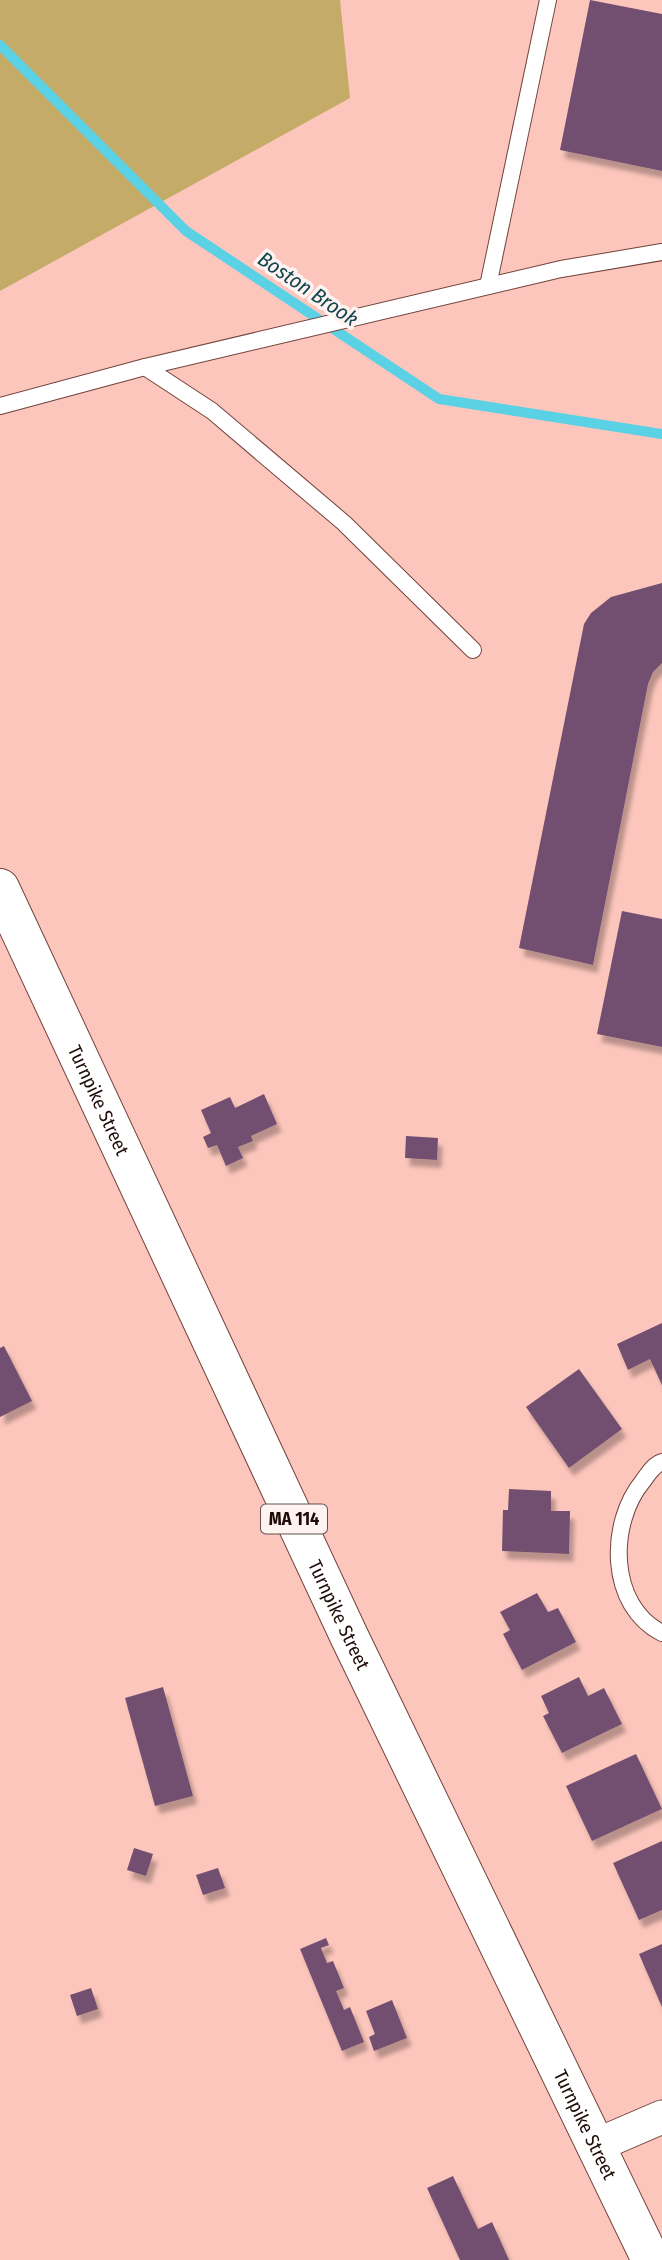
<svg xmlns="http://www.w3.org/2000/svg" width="662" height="2260" font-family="'Fira Sans Condensed',sans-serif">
<defs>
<filter id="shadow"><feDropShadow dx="4.5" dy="8" stdDeviation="2" flood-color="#0004"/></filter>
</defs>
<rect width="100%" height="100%" fill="#fdc6bc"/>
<path fill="#c4ab68" d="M0,0H340L350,98L0,291Z"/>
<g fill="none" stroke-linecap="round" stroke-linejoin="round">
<path stroke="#5bd1e5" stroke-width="10" d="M0,45L186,231L439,399L662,434"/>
</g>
<g fill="#72506f" filter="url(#shadow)">
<path d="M590,0L662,14V171L560,150Z"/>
<path d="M662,583V663L653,672L648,684L593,965L519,948L584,624L591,613L611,597Z"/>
<path d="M622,911L662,919V1047L597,1034Z"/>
<path d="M264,1094L277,1124L251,1136L253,1141L238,1147L243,1158L226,1166L217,1145L208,1148L203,1137L211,1133L201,1110L230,1097L235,1108Z"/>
<path d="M406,1136L438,1138L437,1160L405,1158Z"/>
<path d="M662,1323V1385L650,1359L628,1370L617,1344Z"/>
<path d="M4,1346L32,1401L0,1417V1348Z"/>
<path d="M579,1369L622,1429L569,1468L526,1407Z"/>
<path d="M509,1489L551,1491V1511H570L569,1554L502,1551L503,1510H508Z"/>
<path d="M537,1593L548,1612L558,1608L576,1642L522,1670L503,1634L510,1630L500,1612Z"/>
<path d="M579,1677L588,1696L604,1688L622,1724L562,1753L543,1716L549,1713L541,1696Z"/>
<path d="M163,1687L193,1796L155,1806L125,1698Z"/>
<path d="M636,1754L662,1809L592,1841L566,1786Z"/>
<path d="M662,1841V1910L639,1920L613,1863Z"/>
<path d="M134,1848L153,1854L146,1876L127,1870Z"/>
<path d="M218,1868L225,1888L203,1895L196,1875Z"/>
<path d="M326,1938L329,1945L321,1948L327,1963L333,1961L344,1988L336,1991L344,2010L350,2007L364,2042L342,2051L300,1949Z"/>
<path d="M662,1944V2007L639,1954Z"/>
<path d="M91,1988L98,2009L77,2016L70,1995Z"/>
<path d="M392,2000L407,2038L374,2051L369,2037L375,2034L366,2011Z"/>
<path d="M453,2176L478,2229L492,2222L509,2260H460L427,2188Z"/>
</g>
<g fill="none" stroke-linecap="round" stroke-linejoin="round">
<defs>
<g id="service">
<path d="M488,286L548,0"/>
<path d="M0,406L145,367"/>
<path d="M473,650L344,523L212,411L145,367L561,269L662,252"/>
<path d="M662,1462C653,1465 649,1473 643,1481C608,1523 608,1606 662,1633"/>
</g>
<path id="minor" d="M597,2145L662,2117"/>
<g id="trunk">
<path id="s1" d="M0,888L349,1636L651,2260"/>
</g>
</defs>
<use href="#service" stroke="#71433c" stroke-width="18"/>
<use href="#minor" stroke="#71433c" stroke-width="35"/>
<use href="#trunk" stroke="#71433c" stroke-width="40"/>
<use href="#service" stroke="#fff" stroke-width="16"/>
<use href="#minor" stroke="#fff" stroke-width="33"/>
<use href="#trunk" stroke="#fff" stroke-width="38"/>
</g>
<g text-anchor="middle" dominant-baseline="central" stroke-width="7" stroke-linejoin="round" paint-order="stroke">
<rect fill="#fff3f1" stroke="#62514f" stroke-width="2" x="261" y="1504.5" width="66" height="29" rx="5"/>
<g font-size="18" font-weight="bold" fill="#1f0c09">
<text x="294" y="1519">MA 114</text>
</g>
<g font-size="19" fill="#1f0c09" stroke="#fff3f1">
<text stroke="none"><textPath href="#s1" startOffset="234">Turnpike Street</textPath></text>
<text stroke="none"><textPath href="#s1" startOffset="802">Turnpike Street</textPath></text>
<text stroke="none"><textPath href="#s1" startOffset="1368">Turnpike Street</textPath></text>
</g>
<g font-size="21" font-style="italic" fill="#10464e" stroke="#fff3f1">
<text transform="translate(308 289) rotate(34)">Boston Brook</text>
</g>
</g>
</svg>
